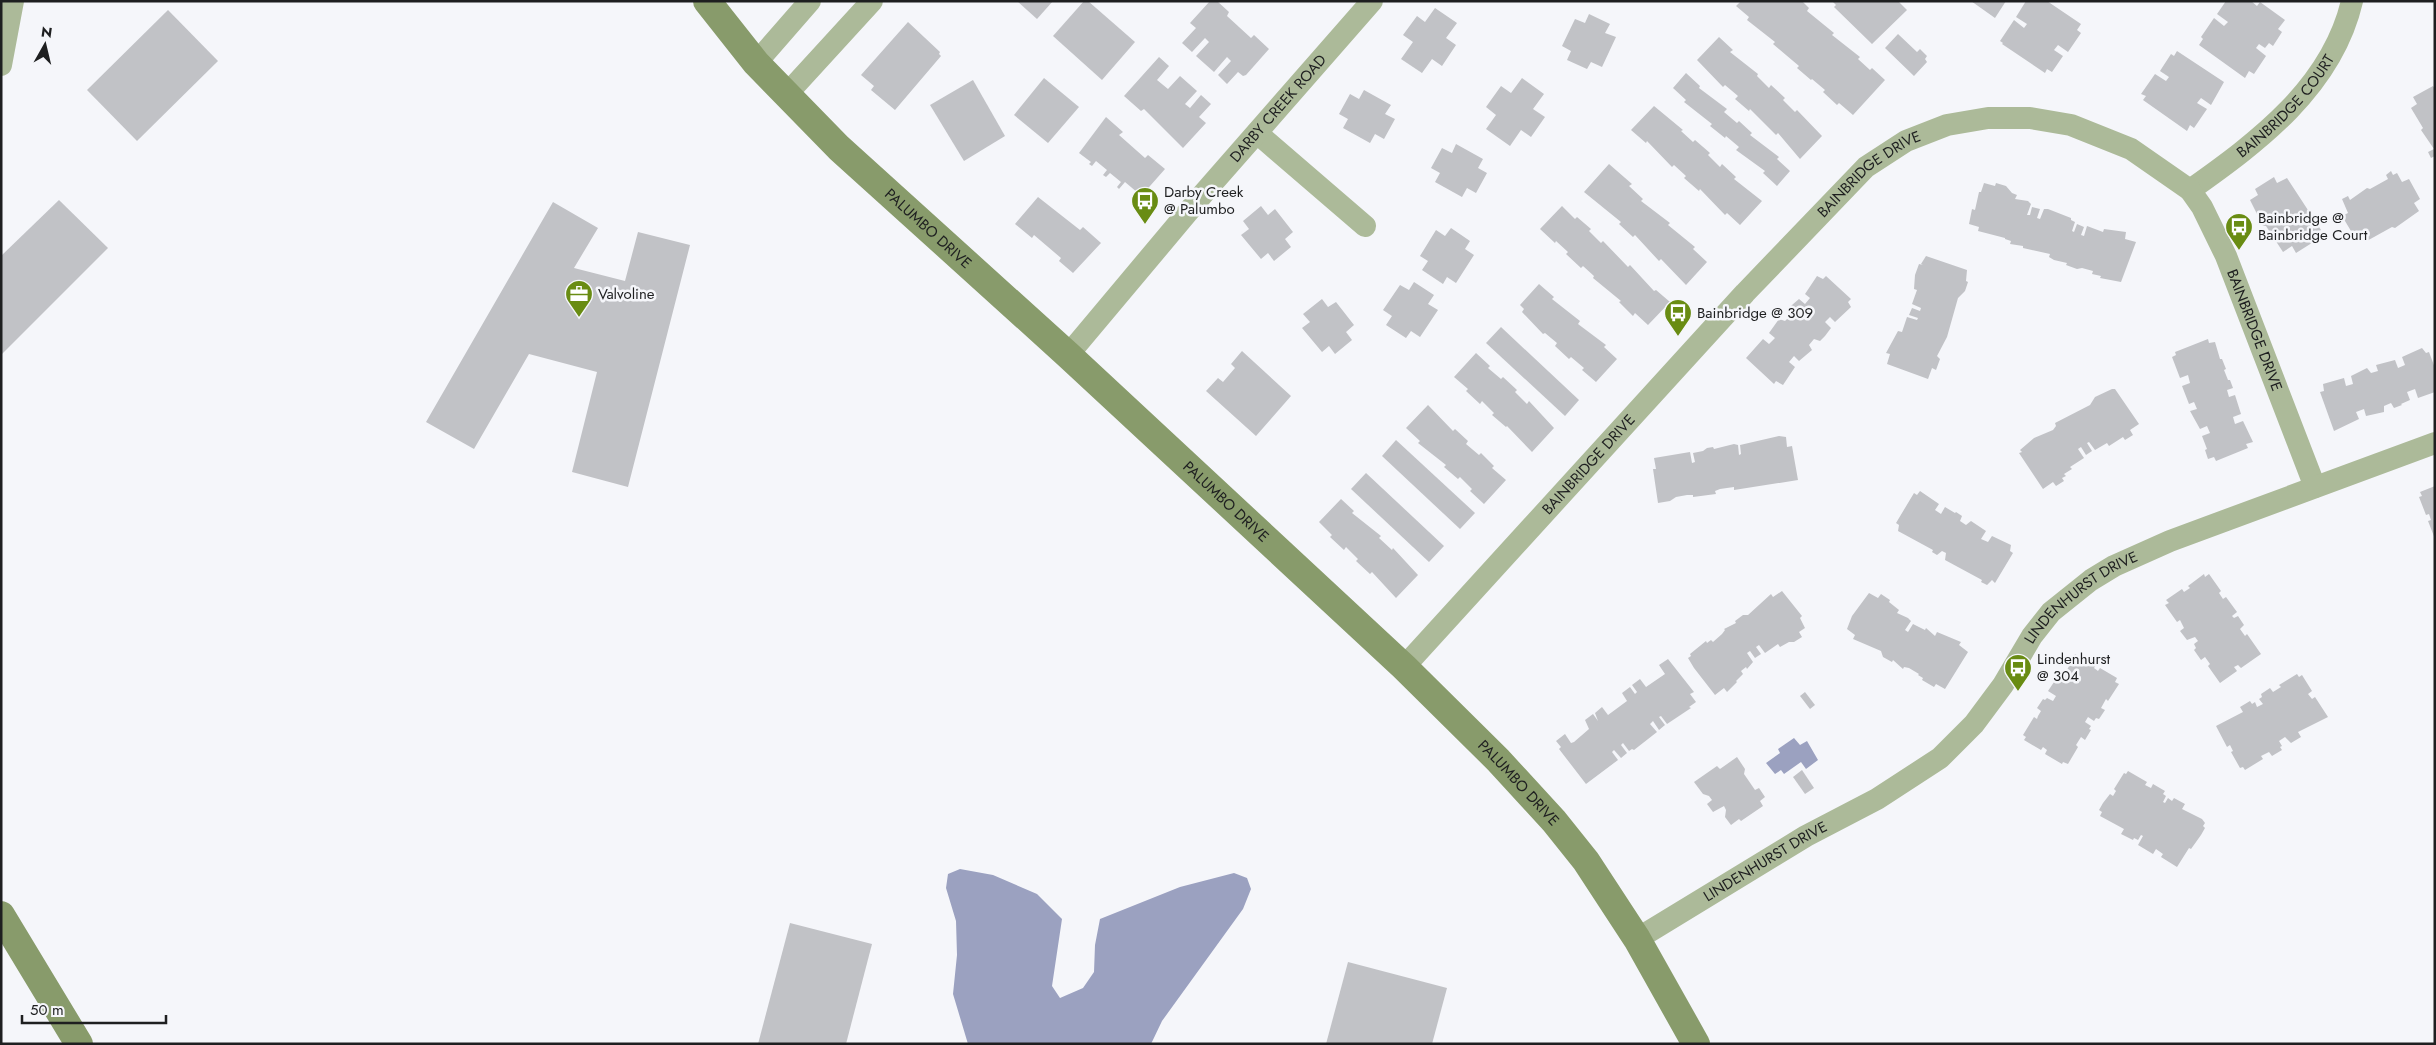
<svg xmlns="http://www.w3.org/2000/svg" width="2436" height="1045" viewBox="0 0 2436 1045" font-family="Jost,sans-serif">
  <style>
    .water { fill: #9ba1c0 }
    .building { fill: #c1c2c6 }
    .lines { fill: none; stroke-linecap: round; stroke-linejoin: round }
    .street { stroke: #acba99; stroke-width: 22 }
    .secondary { stroke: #889b6b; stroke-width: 28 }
    .labels { text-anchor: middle; stroke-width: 5; stroke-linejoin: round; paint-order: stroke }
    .street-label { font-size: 15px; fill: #1e1f20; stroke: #f5f6fa }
    .poi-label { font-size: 15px; fill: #1e1f20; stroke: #f5f6fa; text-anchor: start }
  </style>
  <rect width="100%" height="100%" fill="#f5f6fa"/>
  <g class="water">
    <polygon points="1794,738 1800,745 1807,741 1818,760 1806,769 1801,762 1784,774 1781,770 1775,774 1766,763 1780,753 1778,749"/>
    <polygon points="960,869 993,875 1037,894 1062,919 1052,986 1060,998 1083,988 1094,972 1095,945 1100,919 1180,887 1234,873 1247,878 1251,889 1243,909 1162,1021 1151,1044 968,1044 953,994 957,955 956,921 946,888 948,874"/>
  </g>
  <g class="building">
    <polygon points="1017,1 1053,1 1037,19"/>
    <polygon points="1084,1 1088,1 1135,42 1102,80 1053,36"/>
    <polygon points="1210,1 1217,1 1229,12 1227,16 1251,38 1254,35 1269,49 1246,75 1243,76 1238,72 1227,84 1218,75 1231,61 1227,57 1214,72 1196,56 1209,42 1205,38 1192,52 1182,43 1196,28 1190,23"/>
    <polygon points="1741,1 1802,1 1809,8 1807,11 1834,33 1832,35 1860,57 1858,59 1870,70 1872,68 1885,80 1853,115 1839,103 1837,105 1823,92 1825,90 1812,79 1811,80 1797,68 1799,66 1773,44 1775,42 1747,20 1749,17 1736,6"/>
    <polygon points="1832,1 1898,1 1907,10 1872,44 1834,7 1836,5"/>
    <polygon points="1971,1 2006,1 1995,18"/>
    <polygon points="2026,1 2047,1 2081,24 2077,30 2081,33 2068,52 2058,45 2054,50 2063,56 2052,72 2047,69 2045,73 2002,44 2003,43 2000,41 2014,20 2024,28 2027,24 2016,17"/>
    <polygon points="2226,1 2251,1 2257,6 2260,2 2285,20 2278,29 2282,32 2273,46 2269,43 2265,48 2259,44 2256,48 2266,56 2254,74 2249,71 2245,78 2199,45 2203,39 2201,37 2214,18 2224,26 2228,22 2217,14"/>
    <polygon points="1435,8 1457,23 1446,38 1456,45 1442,66 1432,59 1422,73 1401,59 1413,42 1403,35 1417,16 1425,22"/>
    <polygon points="168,10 218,61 137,141 87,90"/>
    <polygon points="1589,14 1610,24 1605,33 1616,37 1602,67 1591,62 1587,69 1567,60 1571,51 1562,46 1575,19 1585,23"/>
    <polygon points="908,22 940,52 939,54 941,56 895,110 871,90 874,86 861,75"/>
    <polygon points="1898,34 1917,52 1920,49 1927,56 1925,59 1927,62 1914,76 1885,48"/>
    <polygon points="1719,37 1733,50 1730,52 1758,74 1757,76 1769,88 1771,85 1785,98 1783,100 1795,112 1797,110 1822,136 1800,159 1778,133 1776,135 1750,109 1749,111 1735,99 1738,96 1725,85 1723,87 1697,60"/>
    <polygon points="2177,51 2224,82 2211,105 2201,98 2197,103 2207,109 2194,128 2190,125 2187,131 2143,100 2146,96 2141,94 2155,74 2166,81 2169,77 2160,71 2171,54 2174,56"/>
    <polygon points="1159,57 1169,66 1157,80 1168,89 1180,76 1197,91 1185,104 1190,108 1201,95 1211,104 1199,117 1206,123 1183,148 1144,109 1141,111 1124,96"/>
    <polygon points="1686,73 1700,86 1699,88 1727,109 1724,112 1737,123 1739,121 1752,133 1750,135 1779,157 1777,159 1790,171 1777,186 1763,173 1765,171 1736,150 1739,147 1726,136 1725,138 1710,126 1712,124 1684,102 1686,100 1673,88"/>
    <polygon points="1044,78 1079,107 1048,143 1014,115"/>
    <polygon points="1522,78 1544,94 1533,109 1545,117 1531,137 1521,130 1510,146 1486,129 1496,115 1486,107 1501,86 1511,93"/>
    <polygon points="973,80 1005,136 964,161 930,105"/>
    <polygon points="2433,86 2435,89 2435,156 2431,158 2428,152 2434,149 2421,130 2423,128 2411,108 2417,104 2413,97"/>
    <polygon points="1364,90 1391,105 1385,114 1395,119 1384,139 1375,134 1370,143 1343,128 1348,119 1339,114 1350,94 1359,99"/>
    <polygon points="1654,106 1683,130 1681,131 1693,142 1695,140 1710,153 1708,155 1720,167 1722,164 1736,177 1734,179 1762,201 1740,225 1727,213 1725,215 1700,189 1699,191 1684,178 1686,176 1674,165 1672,167 1647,141 1646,143 1631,130"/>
    <polygon points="1106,117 1123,132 1119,135 1145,158 1148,155 1165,169 1135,203 1132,200 1138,193 1125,182 1119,189 1117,187 1121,182 1110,173 1106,177 1103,175 1107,170 1096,161 1092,166 1089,164 1091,162 1079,153"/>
    <polygon points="1456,144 1483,159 1478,168 1487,173 1476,193 1467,188 1462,197 1435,182 1440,173 1431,168 1442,148 1452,153"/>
    <polygon points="1609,164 1632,184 1629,186 1643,199 1641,201 1670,223 1668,225 1695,247 1693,249 1707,262 1686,285 1661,259 1659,261 1635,235 1633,237 1619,224 1621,222 1584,192"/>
    <polygon points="2391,171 2393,175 2397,173 2402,182 2409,179 2420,199 2414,203 2419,211 2395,228 2392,227 2365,242 2360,233 2354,236 2342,216 2348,213 2342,199 2348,196 2350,200 2367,188 2370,189 2388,179 2386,175"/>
    <polygon points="2274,177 2277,183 2287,178 2321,230 2312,235 2315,241 2296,253 2292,246 2283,252 2266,226 2263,226 2250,200 2258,195 2255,189"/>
    <polygon points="1984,183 1995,186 1996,183 2006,186 2012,193 2017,195 2015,199 2028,201 2031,204 2027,215 2030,215 2032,207 2040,209 2037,218 2040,219 2044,209 2048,209 2071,218 2071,220 2075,222 2072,231 2074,232 2077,224 2084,227 2081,235 2084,236 2087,226 2103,232 2104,229 2126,232 2125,239 2136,242 2121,282 2100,278 2101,276 2092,274 2093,271 2082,268 2077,269 2066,265 2067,263 2054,260 2049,257 2050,254 2023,248 2023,246 2010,244 2011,241 2005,239 2005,238 1978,231 1979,227 1969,224 1972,209 1975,210 1979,192 1981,192"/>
    <polygon points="1038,197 1080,230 1083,227 1101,243 1073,273 1059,261 1061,258 1034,235 1032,238 1015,224"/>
    <polygon points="59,200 108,248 1,355 1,256"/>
    <polygon points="553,202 598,228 574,268 625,281 638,232 690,245 628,487 572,472 597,372 529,354 474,449 426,422"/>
    <polygon points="1261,206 1268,215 1275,209 1293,232 1285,239 1291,247 1274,261 1268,253 1261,259 1241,235 1249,229 1243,221"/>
    <polygon points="1562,206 1575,219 1577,217 1591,229 1589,231 1601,243 1603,241 1628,267 1630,265 1654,291 1656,290 1670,302 1648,325 1635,313 1633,316 1619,302 1621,301 1593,278 1594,276 1583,266 1581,268 1566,254 1568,252 1556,241 1555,243 1540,229"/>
    <polygon points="1451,228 1470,241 1465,249 1474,255 1456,283 1447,277 1443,284 1422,270 1428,261 1420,256 1436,230 1445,236"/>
    <polygon points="1926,256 1967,270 1966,281 1968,282 1965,291 1958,298 1947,337 1937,356 1940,359 1936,370 1932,368 1928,379 1887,364 1890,354 1886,353 1898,331 1902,332 1907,317 1917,320 1918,318 1909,315 1912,308 1920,311 1921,308 1912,304 1917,290 1914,289 1915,275 1919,264 1923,265 1921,264"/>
    <polygon points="1817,276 1823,279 1826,276 1851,299 1848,302 1851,307 1835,322 1830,317 1825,322 1831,328 1825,336 1820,341 1814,339 1809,345 1812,350 1799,361 1794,356 1789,362 1795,367 1783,385 1776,381 1774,384 1746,358 1763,339 1769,344 1775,338 1769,333 1779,319 1785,321 1790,316 1787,310 1792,305 1799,299 1805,304 1810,298 1805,294"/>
    <polygon points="1414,282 1434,295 1428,304 1438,310 1420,337 1411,331 1406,338 1386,325 1392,316 1383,310 1400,285 1409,290"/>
    <polygon points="1539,284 1554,297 1552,299 1580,321 1578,324 1606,345 1604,347 1617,359 1596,382 1582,370 1584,368 1571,357 1569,359 1555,346 1557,343 1545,333 1543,334 1522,312 1524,309 1520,305"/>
    <polygon points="1322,299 1328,307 1336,302 1354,325 1346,332 1352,340 1335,354 1329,346 1322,352 1302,328 1310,322 1303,314"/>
    <polygon points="1501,327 1579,400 1565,416 1486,343"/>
    <polygon points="2208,339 2209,343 2215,342 2220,359 2222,359 2226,369 2224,370 2228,380 2230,380 2233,388 2227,390 2229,397 2235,395 2241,414 2233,417 2235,424 2243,421 2253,442 2246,444 2248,448 2216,461 2214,457 2208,459 2205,450 2207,449 2202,436 2210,433 2207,426 2200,429 2190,411 2197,409 2194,402 2189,404 2182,386 2190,383 2188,375 2180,378 2172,357 2176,355 2175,352"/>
    <polygon points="2422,348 2426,353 2429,352 2435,368 2435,392 2418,398 2415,389 2407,392 2410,400 2401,404 2402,405 2394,408 2391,403 2384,406 2384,412 2366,416 2364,409 2356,412 2359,419 2334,431 2320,392 2324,391 2323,384 2344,378 2346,386 2353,384 2351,376 2367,368 2371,373 2378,371 2376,365 2395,360 2398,368 2405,365 2402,357"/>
    <polygon points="1242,351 1291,396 1256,436 1206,391 1218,378 1223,382 1235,368 1231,364"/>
    <polygon points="1476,353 1490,366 1488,368 1501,379 1503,377 1517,390 1515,392 1527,404 1529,401 1554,428 1532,452 1507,426 1506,427 1492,415 1494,413 1482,401 1480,404 1466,391 1468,389 1454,377"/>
    <polygon points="2112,389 2115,389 2139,424 2130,430 2133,435 2125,440 2123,437 2109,446 2107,443 2095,450 2089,442 2087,443 2092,451 2086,455 2081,447 2078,449 2084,458 2070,467 2072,469 2064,474 2066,476 2062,478 2064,481 2056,486 2053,482 2043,489 2019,453 2022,452 2020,450 2034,438 2053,430 2056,426 2055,423 2090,405 2095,397"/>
    <polygon points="1428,405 1453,431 1455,429 1468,441 1466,444 1479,455 1481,453 1494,466 1492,468 1506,480 1484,504 1470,491 1472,489 1460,477 1458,479 1444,467 1446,465 1418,443 1420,441 1406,428"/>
    <polygon points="1779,436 1786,437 1787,447 1792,446 1798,480 1734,490 1734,487 1720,489 1715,491 1716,494 1693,497 1693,495 1687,495 1676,497 1670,501 1658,503 1653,469 1656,469 1654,458 1690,452 1692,463 1695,462 1693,453 1703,451 1707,448 1713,447 1714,449 1734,444 1738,445 1739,455 1741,454 1740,445"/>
    <polygon points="1396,440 1475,513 1460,529 1382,456"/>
    <polygon points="1366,473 1444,546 1429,562 1351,489"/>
    <polygon points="2435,486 2435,539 2428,521 2431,520 2429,514 2426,515 2419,497 2422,496 2420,492"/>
    <polygon points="1920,491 1939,504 1935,510 1941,514 1945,507 1955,513 1956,512 1962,516 1960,521 1966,525 1971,521 1986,531 1981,539 1988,542 1992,536 2011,545 2010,551 2013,553 1995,583 1992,580 1987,585 1981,582 1982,580 1945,560 1946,553 1942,551 1937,555 1932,552 1933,550 1898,531 1899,525 1896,523 1914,493 1917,495"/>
    <polygon points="1341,499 1354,511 1352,513 1381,536 1379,538 1392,550 1393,548 1418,575 1396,598 1372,572 1370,574 1356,561 1358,559 1346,547 1344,550 1330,537 1332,535 1319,522"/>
    <polygon points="2204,574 2205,577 2209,574 2221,591 2219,593 2223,599 2226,597 2237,612 2232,616 2234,618 2238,616 2244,625 2240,629 2245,636 2247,634 2261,654 2241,668 2238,665 2234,667 2237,671 2220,683 2208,666 2210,664 2205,657 2201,660 2194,650 2196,648 2194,644 2198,641 2195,637 2187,640 2180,631 2184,628 2180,620 2177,622 2165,605 2169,603 2166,600 2182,589 2184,592 2190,588 2188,586"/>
    <polygon points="1782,591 1802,616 1800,618 1805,628 1799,632 1802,637 1794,642 1789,642 1780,647 1778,644 1765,653 1759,645 1756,647 1761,654 1755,658 1750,651 1747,653 1753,662 1747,669 1746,667 1741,671 1743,674 1736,681 1737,682 1727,692 1724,688 1715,695 1694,668 1688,658 1691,656 1690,654 1706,641 1707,643 1711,640 1713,642 1722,634 1725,630 1724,629 1736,623 1735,621 1743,615 1748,615 1771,594 1773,597"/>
    <polygon points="1869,593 1878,598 1881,594 1890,600 1889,602 1899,610 1897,613 1908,618 1911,621 1905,630 1908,632 1913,624 1925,630 1926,628 1935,636 1937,632 1961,642 1959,645 1968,652 1945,689 1936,684 1934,687 1922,680 1923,678 1918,675 1919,674 1909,668 1904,667 1903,669 1893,660 1892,662 1883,657 1881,651 1853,639 1855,635 1847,629 1852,616"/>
    <polygon points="2075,654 2078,656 2080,654 2096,665 2094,668 2098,671 2100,668 2117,678 2115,682 2119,684 2108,701 2106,699 2101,708 2105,710 2099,719 2096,718 2094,721 2088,717 2085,722 2091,726 2089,729 2091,730 2085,740 2081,737 2076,745 2078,747 2068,764 2063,762 2062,764 2045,754 2047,750 2043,747 2041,750 2024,740 2026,737 2023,735 2034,717 2037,719 2038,716 2041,711 2037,708 2043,699 2045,700 2047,698 2053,701 2056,696 2048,691 2056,679 2061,682"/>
    <polygon points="1668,659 1694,692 1690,694 1696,702 1689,707 1691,708 1667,724 1661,716 1659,717 1665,725 1659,730 1653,721 1650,724 1657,732 1634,750 1632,749 1629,751 1623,743 1621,745 1627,753 1621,758 1614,750 1612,752 1618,760 1586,784 1559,749 1561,747 1556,741 1565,734 1571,743 1574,742 1589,729 1585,720 1593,714 1598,721 1595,713 1602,707 1608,715 1627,701 1622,693 1630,687 1635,694 1637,692 1632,685 1640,679 1646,687 1665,674 1659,665"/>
    <polygon points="2297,674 2299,677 2302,675 2312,691 2308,694 2312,699 2315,697 2328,717 2298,732 2301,737 2291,743 2285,737 2279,741 2282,746 2280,747 2282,750 2272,756 2269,752 2261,756 2263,759 2245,770 2243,767 2240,768 2231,752 2233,751 2230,745 2227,747 2216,726 2243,712 2240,707 2250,701 2252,704 2255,702 2257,707 2263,704 2259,699 2262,697 2261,694 2270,688 2273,692 2281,687 2279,685"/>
    <polygon points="1805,692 1815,705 1810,709 1800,696"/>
    <polygon points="1737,757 1745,769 1744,774 1755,790 1759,788 1765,797 1760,801 1763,806 1741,821 1739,819 1731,825 1725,817 1726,810 1724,806 1713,812 1707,804 1712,800 1709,796 1703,794 1694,782 1717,766 1720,769"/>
    <polygon points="1802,770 1814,788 1805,794 1793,777"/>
    <polygon points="2128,771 2147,782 2145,785 2151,788 2153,784 2165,791 2163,794 2166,796 2163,802 2165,803 2168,798 2172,801 2174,798 2185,804 2182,809 2202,819 2205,823 2203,826 2205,828 2201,835 2191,849 2189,848 2177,867 2161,857 2163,854 2156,849 2153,854 2138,845 2143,836 2141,835 2138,840 2134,838 2133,840 2121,834 2124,829 2100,816 2102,812 2099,810 2103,803 2110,794 2113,796 2116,791 2114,789 2124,773 2126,774"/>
    <polygon points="790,923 872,944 846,1044 758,1044"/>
    <polygon points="1348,962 1447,988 1432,1044 1326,1044"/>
  </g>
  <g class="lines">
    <g class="street">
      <polyline points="756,63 810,1"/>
      <polyline points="1,65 13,1"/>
      <polyline points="786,95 872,1"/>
      <polyline points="1257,133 1365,226"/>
      <path id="s1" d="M2190,190C2258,142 2332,87 2352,1"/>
      <path id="s2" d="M1068,355L1203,194L1372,1"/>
      <path id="s3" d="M1404,667L1745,293L1866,167L1906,141L1947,125L1988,118H2030L2071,125L2131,149L2190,190L2202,207L2226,256L2315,487"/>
      <path id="s4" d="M1637,939L1806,836L1877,799L1940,758L1974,724L2003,685L2032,636L2051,612L2091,580L2114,566L2170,541L2435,443"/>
    </g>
    <g class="secondary">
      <path id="s5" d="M707,1L756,63L839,148L1068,355L1404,667L1498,760L1554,821L1586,861L1637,939L1696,1044"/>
      <polyline points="1,915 79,1044"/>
    </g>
  </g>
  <defs>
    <symbol id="bus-pin" viewBox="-11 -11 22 30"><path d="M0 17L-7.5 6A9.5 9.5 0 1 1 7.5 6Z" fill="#698c13" stroke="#f5f6fa"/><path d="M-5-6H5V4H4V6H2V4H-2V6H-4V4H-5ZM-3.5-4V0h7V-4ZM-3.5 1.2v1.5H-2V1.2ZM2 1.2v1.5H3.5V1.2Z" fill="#fff"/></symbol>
    <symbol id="office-pin" viewBox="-11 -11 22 30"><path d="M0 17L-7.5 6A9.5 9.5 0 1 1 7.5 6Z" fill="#698c13" stroke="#f5f6fa"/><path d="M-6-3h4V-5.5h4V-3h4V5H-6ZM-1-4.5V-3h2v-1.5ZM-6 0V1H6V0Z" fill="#fff"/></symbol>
  </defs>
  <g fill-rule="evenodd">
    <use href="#bus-pin" x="1129" y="185" width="32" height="43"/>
    <use href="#bus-pin" x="2223" y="211" width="32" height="43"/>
    <use href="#office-pin" x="563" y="278" width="32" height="43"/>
    <use href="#bus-pin" x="1662" y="297" width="32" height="43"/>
    <use href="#bus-pin" x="2002" y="652" width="32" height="43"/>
  </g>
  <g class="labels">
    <g class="street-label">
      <text dy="5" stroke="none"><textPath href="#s1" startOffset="128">BAINBRIDGE COURT</textPath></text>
      <text dy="5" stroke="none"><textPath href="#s2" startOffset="324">DARBY CREEK ROAD</textPath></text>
      <text dy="5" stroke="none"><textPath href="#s3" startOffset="679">BAINBRIDGE DRIVE</textPath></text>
      <text dy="5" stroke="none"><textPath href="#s5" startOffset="318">PALUMBO DRIVE</textPath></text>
      <text dy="5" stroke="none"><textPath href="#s3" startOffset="1189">BAINBRIDGE DRIVE</textPath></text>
      <text dy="5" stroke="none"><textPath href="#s3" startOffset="274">BAINBRIDGE DRIVE</textPath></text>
      <text dy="5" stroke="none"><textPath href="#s5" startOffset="722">PALUMBO DRIVE</textPath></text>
      <text dy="5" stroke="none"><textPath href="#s4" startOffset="570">LINDENHURST DRIVE</textPath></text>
      <text dy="5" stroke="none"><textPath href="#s5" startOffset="1128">PALUMBO DRIVE</textPath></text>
      <text dy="5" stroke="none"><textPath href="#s4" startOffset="150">LINDENHURST DRIVE</textPath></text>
    </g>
    <g class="poi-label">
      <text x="1164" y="197">Darby Creek<tspan x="1164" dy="17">@ Palumbo</tspan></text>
      <text x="2258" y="223">Bainbridge @<tspan x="2258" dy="17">Bainbridge Court</tspan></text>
      <text x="598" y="299">Valvoline</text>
      <text x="1697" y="318">Bainbridge @ 309</text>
      <text x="2037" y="664">Lindenhurst<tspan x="2037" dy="17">@ 304</tspan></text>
    </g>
  </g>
  <rect width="2436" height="1045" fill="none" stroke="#1e1f20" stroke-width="5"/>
  <g transform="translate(45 45) rotate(8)" stroke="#f5f6fa" stroke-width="4" paint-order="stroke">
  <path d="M0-4L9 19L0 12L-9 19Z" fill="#1e1f20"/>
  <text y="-8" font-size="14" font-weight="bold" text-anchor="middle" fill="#1e1f20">N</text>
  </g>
  <path d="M22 1015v8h144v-8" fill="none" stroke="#1e1f20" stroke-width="2.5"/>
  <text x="30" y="1015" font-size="15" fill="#1e1f20" stroke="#f5f6fa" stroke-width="4" paint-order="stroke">50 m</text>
</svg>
